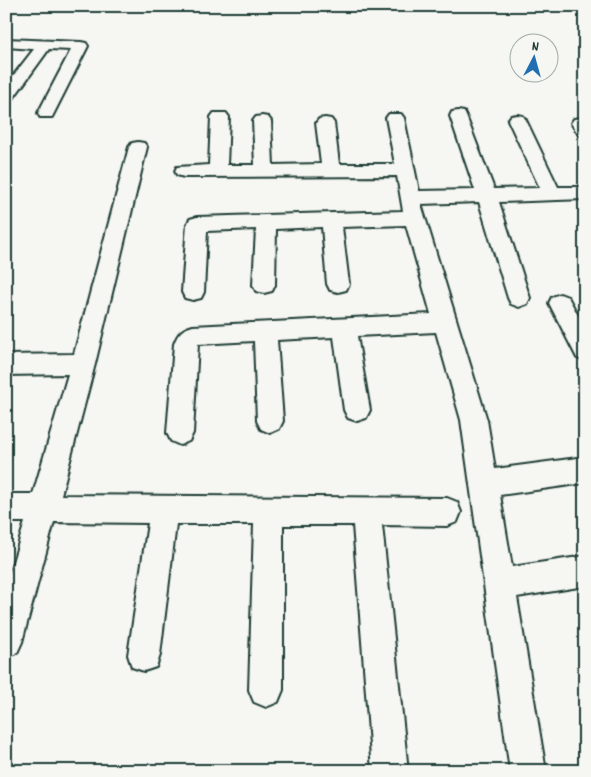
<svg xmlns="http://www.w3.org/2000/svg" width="591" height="777" viewBox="0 0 591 777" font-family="Dekko,sans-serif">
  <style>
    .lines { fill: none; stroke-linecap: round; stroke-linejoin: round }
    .street-casing { stroke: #1f3d34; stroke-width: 4 }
    .street { fill: #f6f6f2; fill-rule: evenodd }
  </style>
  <rect width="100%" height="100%" fill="#f6f6f2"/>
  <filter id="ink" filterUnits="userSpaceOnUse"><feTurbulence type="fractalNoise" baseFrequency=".02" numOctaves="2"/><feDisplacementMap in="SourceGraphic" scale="10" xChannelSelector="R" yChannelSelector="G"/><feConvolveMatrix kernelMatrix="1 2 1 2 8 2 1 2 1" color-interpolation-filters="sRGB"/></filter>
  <g filter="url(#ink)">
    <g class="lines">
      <defs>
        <g id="street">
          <polygon points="6,39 81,42 86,43 88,46 52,117 40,117 38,113 71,50 49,49 12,100 6,102 6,85 34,49 6,47"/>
          <path d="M458,111L464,112L466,116L494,189L540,188L508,120L511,116L517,115L523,116L526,120L558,187H585V199L499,202L530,298L527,304L519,307L511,304L508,298L479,202L421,204L487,420L495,469L585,457V483L500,495L512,567L585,556V586L517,597L546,771H510L461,420L436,332L357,336L370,410L366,418L357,421L348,418L344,410L334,337L277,340L283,421L279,429L270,433L261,429L257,421L254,341L198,344L193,433L189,441L180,445L171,441L167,433L174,344C178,333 182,329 193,326L431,314L406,225L342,227L349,284L346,290L338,292L330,290L327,284L322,227L276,229L275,285L272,291L264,293L256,291L253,285L256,229L207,231L204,292L201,298L193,300L185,298L182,292L187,224L190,219L197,217L403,211L397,176L184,177L177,175L175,171L177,167L209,165L211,117L214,113H226L229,117L227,165H255L253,121L256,117L262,116L268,117L271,121L273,165L321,164L316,123L319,119L325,118L331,119L334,123L339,164H395L386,118L389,114H401L404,118L419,191L475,190L450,116L452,112Z"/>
          <polygon points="580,118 585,119 585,136 579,135 571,123 574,119"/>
          <polygon points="138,142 144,143 147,147 95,364 61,495 447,498 457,502 461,512 457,522 447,526 382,525 408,771 372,771 353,525 283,525 283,690 278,702 266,707 254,702 249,690 254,524 176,524 160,655 156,667 144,671 132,667 128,655 148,523 54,522 22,642 17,653 6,658 6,585 25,522 6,522 6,494 33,494 68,374 6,375 6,355 74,354 129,147 132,143"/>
          <polygon points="560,294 568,297 585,328 585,361 577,358 549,303 552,297"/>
        </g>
      </defs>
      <use href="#street" class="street-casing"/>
      <use href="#street" class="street"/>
    </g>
  </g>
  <rect width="591" height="777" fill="none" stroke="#f6f6f2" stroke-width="25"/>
  <rect x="12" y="12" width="566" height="752" fill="none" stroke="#1f3d34" stroke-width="2" filter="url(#ink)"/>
  <g transform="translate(534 58) rotate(6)"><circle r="24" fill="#f6f6f2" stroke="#a0aca6"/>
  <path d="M0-4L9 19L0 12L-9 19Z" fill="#1f6fb2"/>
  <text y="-8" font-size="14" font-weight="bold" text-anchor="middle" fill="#1f3d34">N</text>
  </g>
</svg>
